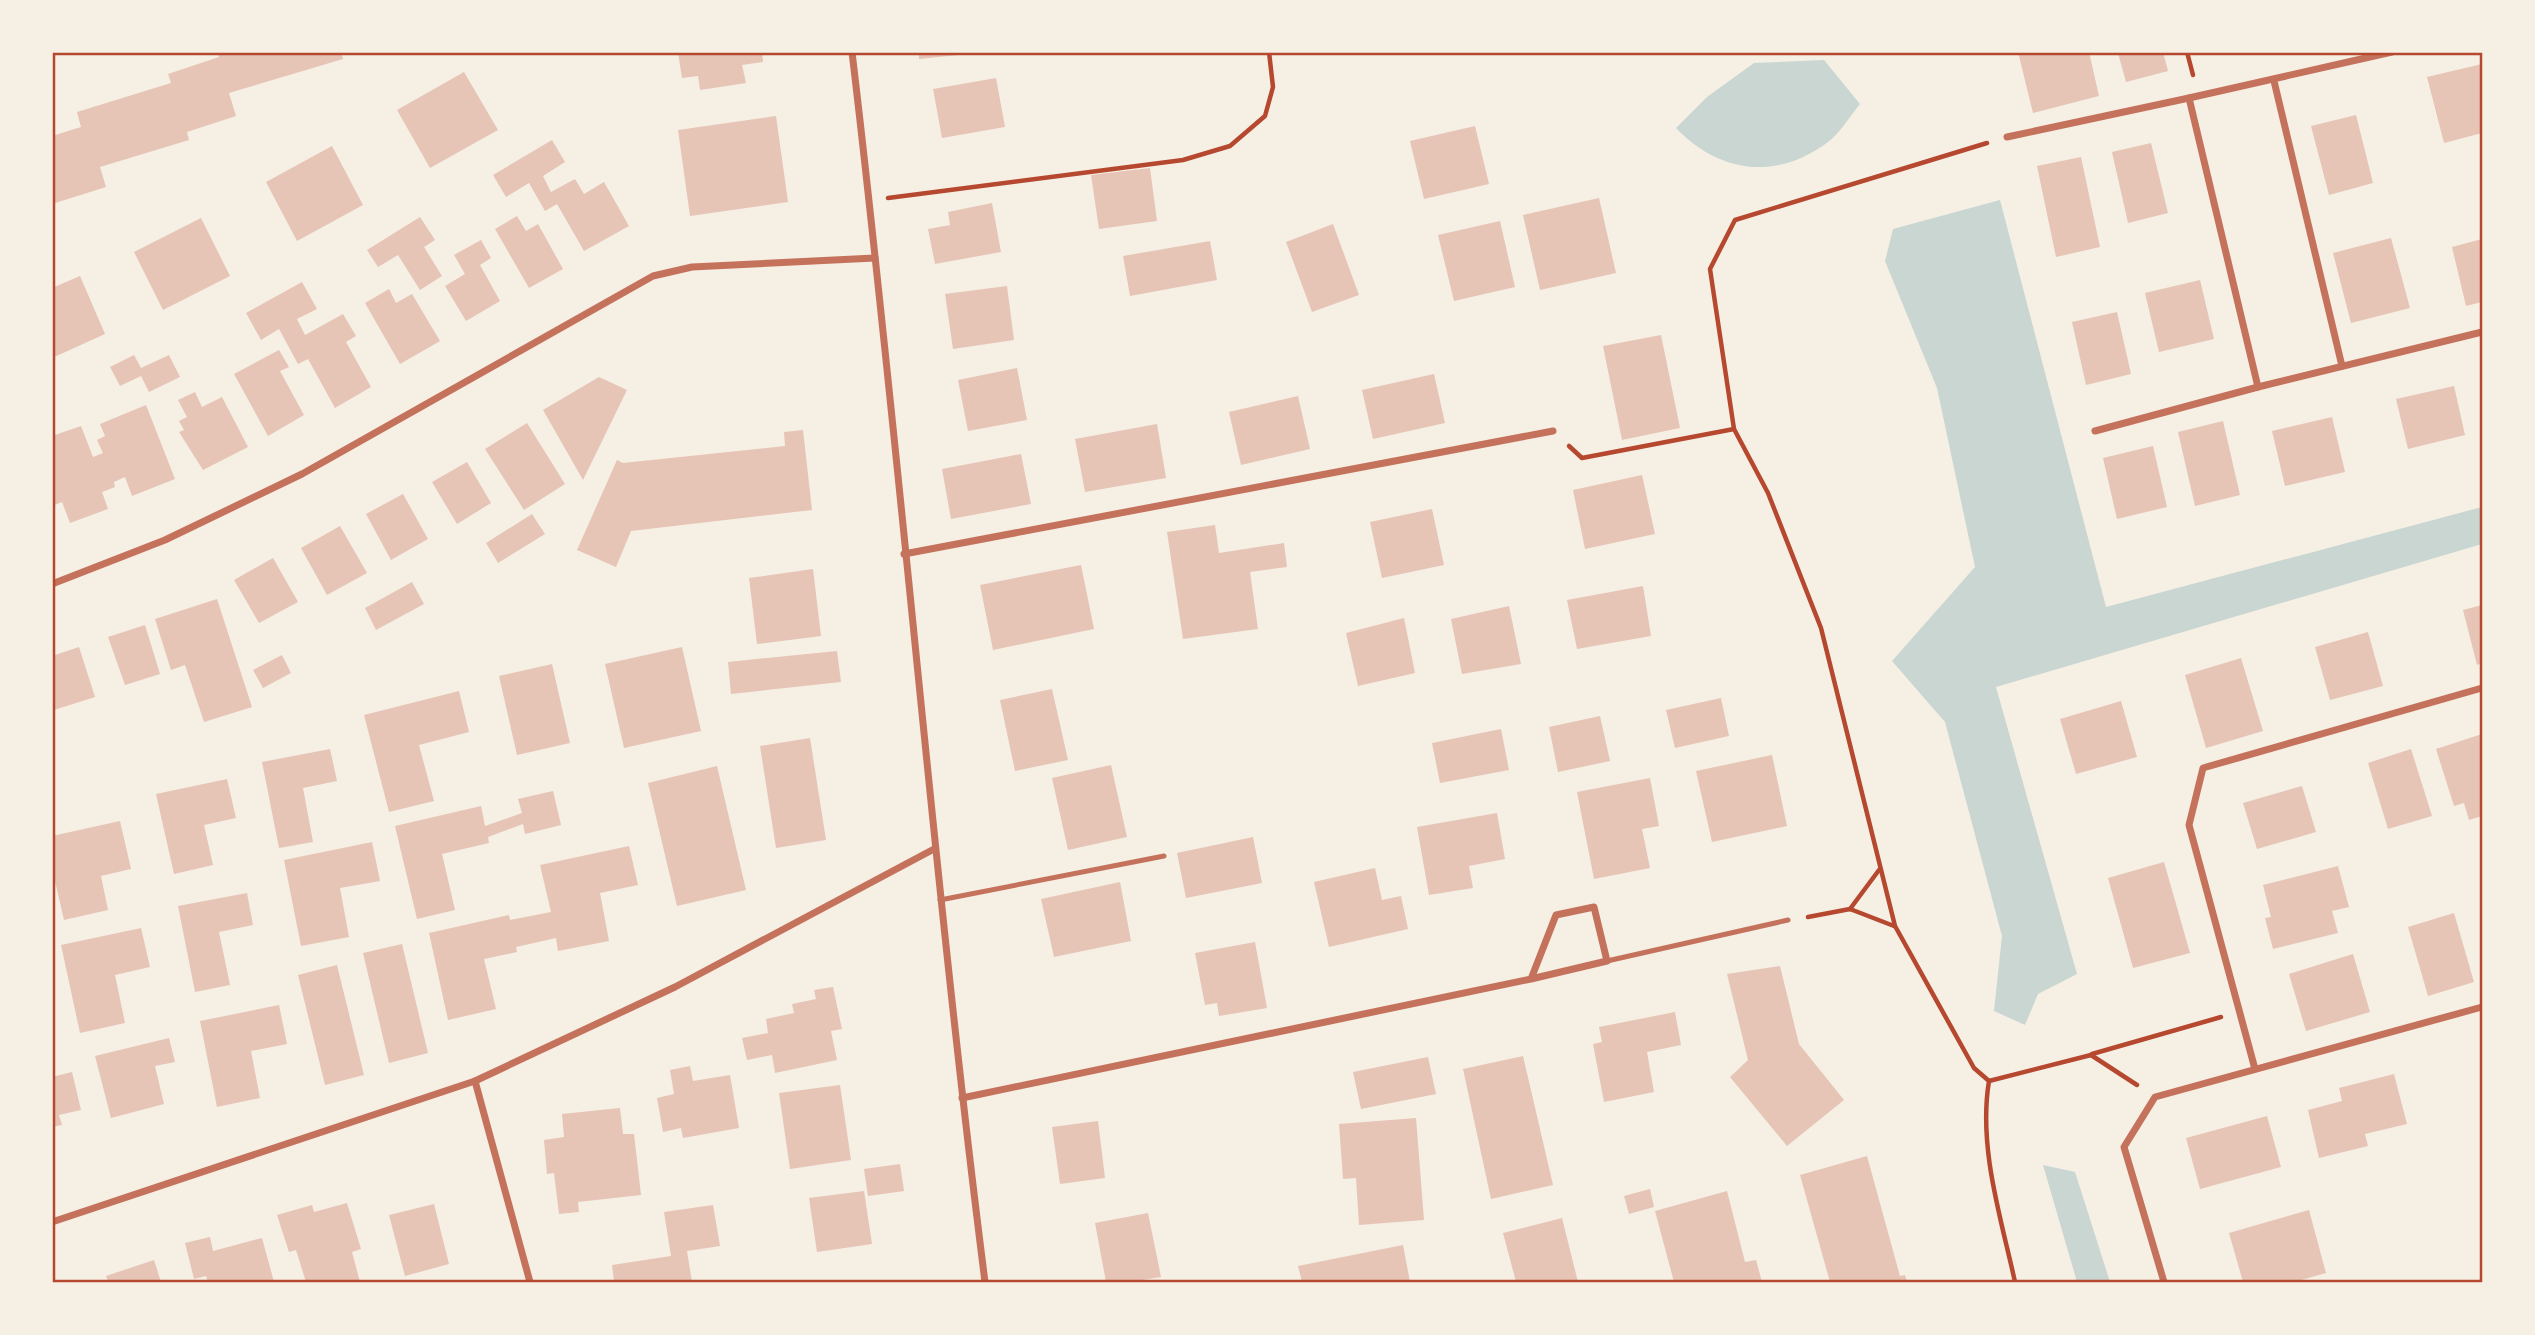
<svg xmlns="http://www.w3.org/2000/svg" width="2535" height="1335" viewBox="0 0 2535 1335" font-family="Manrope,sans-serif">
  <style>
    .water { fill: #c9d6d2 }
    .building { fill: #e6c5b7 }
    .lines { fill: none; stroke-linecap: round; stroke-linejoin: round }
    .path { stroke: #b5482f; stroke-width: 4.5 }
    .service { stroke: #c5725c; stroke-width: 5 }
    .minor { stroke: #c5725c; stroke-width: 7 }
    .neatline { fill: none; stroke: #b5482f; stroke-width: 2.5 }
  </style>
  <rect width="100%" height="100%" fill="#f6efe4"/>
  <g class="water">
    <path d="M1824,60L1860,104C1850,116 1840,133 1828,142C1776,181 1719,173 1676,128L1707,97L1754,63Z"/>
    <polygon points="2000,200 2106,607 2482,507 2482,544 1996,687 2077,974 2038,994 2025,1025 1994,1011 2002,936 1945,722 1892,661 1975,567 1937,388 1885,261 1893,229"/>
    <polygon points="2043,1165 2075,1172 2110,1282 2077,1282"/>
  </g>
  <g class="building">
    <polygon points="217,52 341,52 343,59 229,93 236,116 187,132 189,140 100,167 106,187 52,204 52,136 81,127 77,112 171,83 168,74 219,57"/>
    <polygon points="678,52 762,52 763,62 742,65 746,83 700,90 698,76 682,78"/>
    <polygon points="919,52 968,52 968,54 919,59"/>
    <polygon points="2018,52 2089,52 2099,96 2033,113"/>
    <polygon points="2163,52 2168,71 2126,82 2118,53"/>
    <polygon points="2482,64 2482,133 2444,143 2427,77"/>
    <polygon points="464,72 498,130 430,168 397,110"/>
    <polygon points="996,78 1005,127 942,138 933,89"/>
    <polygon points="2356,115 2373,183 2329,195 2311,126"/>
    <polygon points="776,116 788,202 690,216 678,130"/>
    <polygon points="1475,126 1489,184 1424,199 1410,141"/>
    <polygon points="552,140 565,162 543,176 551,192 575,179 584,194 604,182 629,226 584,251 557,204 545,211 529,183 506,197 493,175"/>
    <polygon points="2151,143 2168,213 2128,223 2112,152"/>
    <polygon points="332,146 363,205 297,241 266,182"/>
    <polygon points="2081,157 2100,247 2056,257 2037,166"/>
    <polygon points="1150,168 1157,221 1099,229 1091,175"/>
    <polygon points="1599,198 1616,273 1540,290 1523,215"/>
    <polygon points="992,203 1001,252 935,264 928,229 950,225 948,212"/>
    <polygon points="517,216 526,231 538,224 563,269 529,288 495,229"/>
    <polygon points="420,217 435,240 424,247 442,276 420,290 398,255 378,267 367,250"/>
    <polygon points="201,218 230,276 163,310 134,252"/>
    <polygon points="1500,221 1515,287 1454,301 1438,235"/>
    <polygon points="1333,224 1359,295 1312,312 1286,242"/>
    <polygon points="2391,238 2410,308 2351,323 2333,253"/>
    <polygon points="2482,239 2482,302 2466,306 2452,247"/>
    <polygon points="481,240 491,258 480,265 500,301 466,321 445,286 465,274 454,255"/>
    <polygon points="1210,241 1217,280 1130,296 1123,256"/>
    <polygon points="80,276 105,334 52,358 52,288"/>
    <polygon points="2200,280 2214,339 2159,352 2145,293"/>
    <polygon points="302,282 317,309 297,319 305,335 343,314 356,336 346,342 371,387 335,408 308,359 298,364 279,329 261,340 246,313"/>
    <polygon points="1007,286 1014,340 953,349 945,294"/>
    <polygon points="389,289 396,303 412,294 440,341 400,364 365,303"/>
    <polygon points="2117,312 2131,374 2086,385 2072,322"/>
    <polygon points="1661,335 1680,428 1622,440 1603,346"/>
    <polygon points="279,350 289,367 280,371 304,415 268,436 234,374"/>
    <polygon points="134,355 141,368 169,355 180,377 149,392 141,376 120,386 110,367"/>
    <polygon points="1017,368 1027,420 968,431 958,380"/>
    <polygon points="1434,374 1445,423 1373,439 1362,390"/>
    <polygon points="599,377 627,390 583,480 543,410"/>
    <polygon points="2454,386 2465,435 2408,449 2396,399"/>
    <polygon points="195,392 202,407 222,397 248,447 203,470 179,432 184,430 179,421 187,417 178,400"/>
    <polygon points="1298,396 1310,449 1241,465 1229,412"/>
    <polygon points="146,405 175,479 132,496 125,477 114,482 115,487 102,492 108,509 70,523 62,502 52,506 52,436 81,426 93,457 103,453 97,440 105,436 100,424"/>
    <polygon points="2332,417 2345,472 2285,486 2272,431"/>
    <polygon points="2223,421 2240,495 2195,506 2178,432"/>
    <polygon points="527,423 565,484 524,510 485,449"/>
    <polygon points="1157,424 1166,478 1085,492 1075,439"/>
    <polygon points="803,430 812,510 631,531 616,567 577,550 617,460 623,463 785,446 784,432"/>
    <polygon points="2153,446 2167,507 2117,519 2103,458"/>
    <polygon points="1021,454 1031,504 951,519 942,469"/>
    <polygon points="467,462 491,503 457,524 432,482"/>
    <polygon points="1642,475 1655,534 1585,549 1573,490"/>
    <polygon points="403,494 428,539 391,560 366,514"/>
    <polygon points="1432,509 1444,565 1382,578 1370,522"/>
    <polygon points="532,514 545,534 498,563 486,543"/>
    <polygon points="1215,525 1219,553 1284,543 1287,567 1250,572 1258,629 1183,639 1167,532"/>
    <polygon points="340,526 367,573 327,595 301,548"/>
    <polygon points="273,558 298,602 259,623 234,580"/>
    <polygon points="1081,565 1094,629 993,650 980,585"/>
    <polygon points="813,569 821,636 757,644 749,578"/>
    <polygon points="412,582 424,604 376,630 365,608"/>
    <polygon points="1643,586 1651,636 1577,649 1567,600"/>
    <polygon points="217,599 252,707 204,722 185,665 171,670 155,619"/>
    <polygon points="2482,605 2482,663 2477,665 2463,610"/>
    <polygon points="1509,606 1521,664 1462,674 1451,619"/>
    <polygon points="1404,618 1415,673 1358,686 1346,633"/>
    <polygon points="145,625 160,674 125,685 108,637"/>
    <polygon points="2368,632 2383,686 2330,700 2315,647"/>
    <polygon points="79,647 95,697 54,710 52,656"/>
    <polygon points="682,647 701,731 624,748 605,664"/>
    <polygon points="837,651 841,682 731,694 728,662"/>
    <polygon points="282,655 291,673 263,688 253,670"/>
    <polygon points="2241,658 2263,731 2206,748 2185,675"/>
    <polygon points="552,664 570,743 517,755 499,676"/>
    <polygon points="1052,689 1068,760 1015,771 1000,700"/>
    <polygon points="459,691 469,732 419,745 434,801 389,812 364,715"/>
    <polygon points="1721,698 1729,736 1675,748 1666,710"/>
    <polygon points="2121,701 2137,757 2076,774 2060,719"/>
    <polygon points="1600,716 1610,761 1558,772 1549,727"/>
    <polygon points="1501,729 1509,770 1440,783 1432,743"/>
    <polygon points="2482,734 2482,816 2469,820 2464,803 2454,806 2436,749"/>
    <polygon points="810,738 826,840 776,848 760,746"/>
    <polygon points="330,749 337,781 303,788 313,842 279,848 262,762"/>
    <polygon points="2411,749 2432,816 2388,829 2368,763"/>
    <polygon points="1772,755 1787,826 1712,842 1696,771"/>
    <polygon points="1111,765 1127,837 1068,850 1052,778"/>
    <polygon points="717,766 746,890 677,906 648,783"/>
    <polygon points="1650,778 1659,826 1642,829 1650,868 1594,879 1577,792"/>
    <polygon points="227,779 236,818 204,825 213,865 174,874 156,794"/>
    <polygon points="2302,786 2316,832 2257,849 2243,803"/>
    <polygon points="553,791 561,825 525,834 523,824 488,837 489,843 442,854 455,910 417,919 395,826 481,806 485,826 522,813 518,799"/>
    <polygon points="1497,813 1505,859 1469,866 1473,888 1429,895 1417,827"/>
    <polygon points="120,821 131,869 101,876 108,910 64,920 52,868 52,836"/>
    <polygon points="1253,837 1262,883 1186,898 1177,853"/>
    <polygon points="372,842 380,881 340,888 349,937 301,946 284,860"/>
    <polygon points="629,846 638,885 600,893 609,941 558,951 556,938 516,947 517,952 484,959 496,1009 448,1020 429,933 509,915 510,920 551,912 540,865"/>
    <polygon points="2164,862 2190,953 2133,968 2108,878"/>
    <polygon points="2338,866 2349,907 2332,911 2338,933 2273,949 2265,918 2271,917 2263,885"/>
    <polygon points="1375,868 1382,900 1401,896 1408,929 1329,947 1314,882"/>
    <polygon points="1120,882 1131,941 1054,957 1041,899"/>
    <polygon points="247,893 253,925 219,932 230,985 195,992 178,906"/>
    <polygon points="2454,913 2474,982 2428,996 2408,927"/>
    <polygon points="141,928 150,967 115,975 125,1023 80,1033 61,945"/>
    <polygon points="1255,942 1267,1008 1219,1016 1217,1003 1205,1005 1195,953"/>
    <polygon points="402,944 428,1053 389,1063 363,953"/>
    <polygon points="2353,954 2370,1012 2306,1031 2289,974"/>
    <polygon points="337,965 364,1075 325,1085 298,975"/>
    <polygon points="1780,966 1799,1044 1844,1100 1787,1146 1730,1077 1748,1060 1727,974"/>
    <polygon points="833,987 842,1029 831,1031 837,1060 775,1073 772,1055 747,1060 742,1038 768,1033 766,1019 794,1013 792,1004 816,999 814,990"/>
    <polygon points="279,1005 287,1044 251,1051 260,1098 217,1107 200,1021"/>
    <polygon points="1675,1012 1681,1045 1647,1052 1654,1092 1604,1102 1593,1044 1602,1042 1599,1027"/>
    <polygon points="169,1038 175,1062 155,1066 164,1104 111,1118 95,1056"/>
    <polygon points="1523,1056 1553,1185 1491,1199 1463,1069"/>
    <polygon points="1428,1057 1436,1094 1361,1109 1353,1072"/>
    <polygon points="690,1066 693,1081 730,1075 739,1128 683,1138 681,1128 663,1132 657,1098 674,1094 670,1070"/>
    <polygon points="72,1072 81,1110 59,1115 62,1125 52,1127 52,1077"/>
    <polygon points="2394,1074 2407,1124 2365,1134 2368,1146 2319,1158 2308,1110 2342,1101 2339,1088"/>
    <polygon points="840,1085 851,1160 790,1169 779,1093"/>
    <polygon points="620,1108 623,1134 634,1134 641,1195 578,1202 579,1212 559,1214 554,1173 547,1174 544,1140 564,1137 562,1114"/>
    <polygon points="2267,1116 2281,1167 2200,1189 2186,1138"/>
    <polygon points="1416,1118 1424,1220 1359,1225 1356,1178 1343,1179 1339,1124"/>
    <polygon points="1098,1121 1105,1178 1060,1184 1052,1127"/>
    <polygon points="1867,1156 1900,1276 1905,1275 1907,1282 1830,1282 1800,1175"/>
    <polygon points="900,1164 904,1191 868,1196 864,1169"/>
    <polygon points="1650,1189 1654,1207 1629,1214 1624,1196"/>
    <polygon points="864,1191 872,1244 817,1252 809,1198"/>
    <polygon points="1727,1191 1745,1262 1756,1260 1762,1282 1674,1282 1655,1211"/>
    <polygon points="347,1203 361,1249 352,1252 360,1282 306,1282 296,1250 289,1252 277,1215 312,1205 314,1212"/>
    <polygon points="434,1204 449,1264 405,1276 389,1215"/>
    <polygon points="713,1205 720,1246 687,1251 692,1282 614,1282 612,1265 671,1256 664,1212"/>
    <polygon points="2309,1210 2326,1273 2294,1282 2243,1282 2229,1233"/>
    <polygon points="1148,1213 1161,1277 1129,1282 1106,1282 1095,1223"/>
    <polygon points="1562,1218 1578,1282 1516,1282 1503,1233"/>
    <polygon points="210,1237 213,1251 262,1238 274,1282 208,1282 206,1276 194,1279 185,1243"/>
    <polygon points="1403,1245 1410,1282 1302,1282 1298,1266"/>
    <polygon points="154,1260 161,1282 108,1282 106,1276"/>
  </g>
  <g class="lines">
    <g class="path">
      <polyline points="2187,52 2193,75"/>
      <path d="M1987,143L1735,220L1710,269L1734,429L1768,493L1821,628L1895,926L1974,1068L1989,1081C1978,1147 2001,1218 2015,1282"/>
      <polyline points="888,198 1183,160 1230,146 1265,116 1273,87 1269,52"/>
      <polyline points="1569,446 1582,458 1734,429"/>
      <polyline points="1850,909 1879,870"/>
      <polyline points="1808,917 1850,909 1894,926"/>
      <polyline points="2092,1054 2221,1017"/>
      <polyline points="1989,1081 2091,1055 2137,1085"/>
    </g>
    <g class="service">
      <polyline points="940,900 1164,856"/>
      <polyline points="1607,961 1788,920"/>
    </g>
    <g class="minor">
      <path d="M852,52C901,462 933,873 985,1282"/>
      <polyline points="2392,52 2189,98 2258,387 2482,332"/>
      <polyline points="2274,81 2342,366"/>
      <polyline points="2007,137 2189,98"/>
      <polyline points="2095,431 2258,387"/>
      <polyline points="904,554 1553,431"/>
      <polyline points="52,584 165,540 302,474 653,276 692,267 875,258"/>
      <polyline points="2255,1069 2189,825 2203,768 2482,688"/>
      <polyline points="475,1081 530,1282"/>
      <polyline points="962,1098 1531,979 1607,961 1594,907 1556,915 1531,979"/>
      <polyline points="52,1222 475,1081 675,987 934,849"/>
      <polyline points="2164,1282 2124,1147 2155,1097 2482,1007"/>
    </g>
  </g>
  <rect width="2535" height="1335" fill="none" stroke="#f6efe4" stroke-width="108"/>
  <rect x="54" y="54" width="2427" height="1227" class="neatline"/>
</svg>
